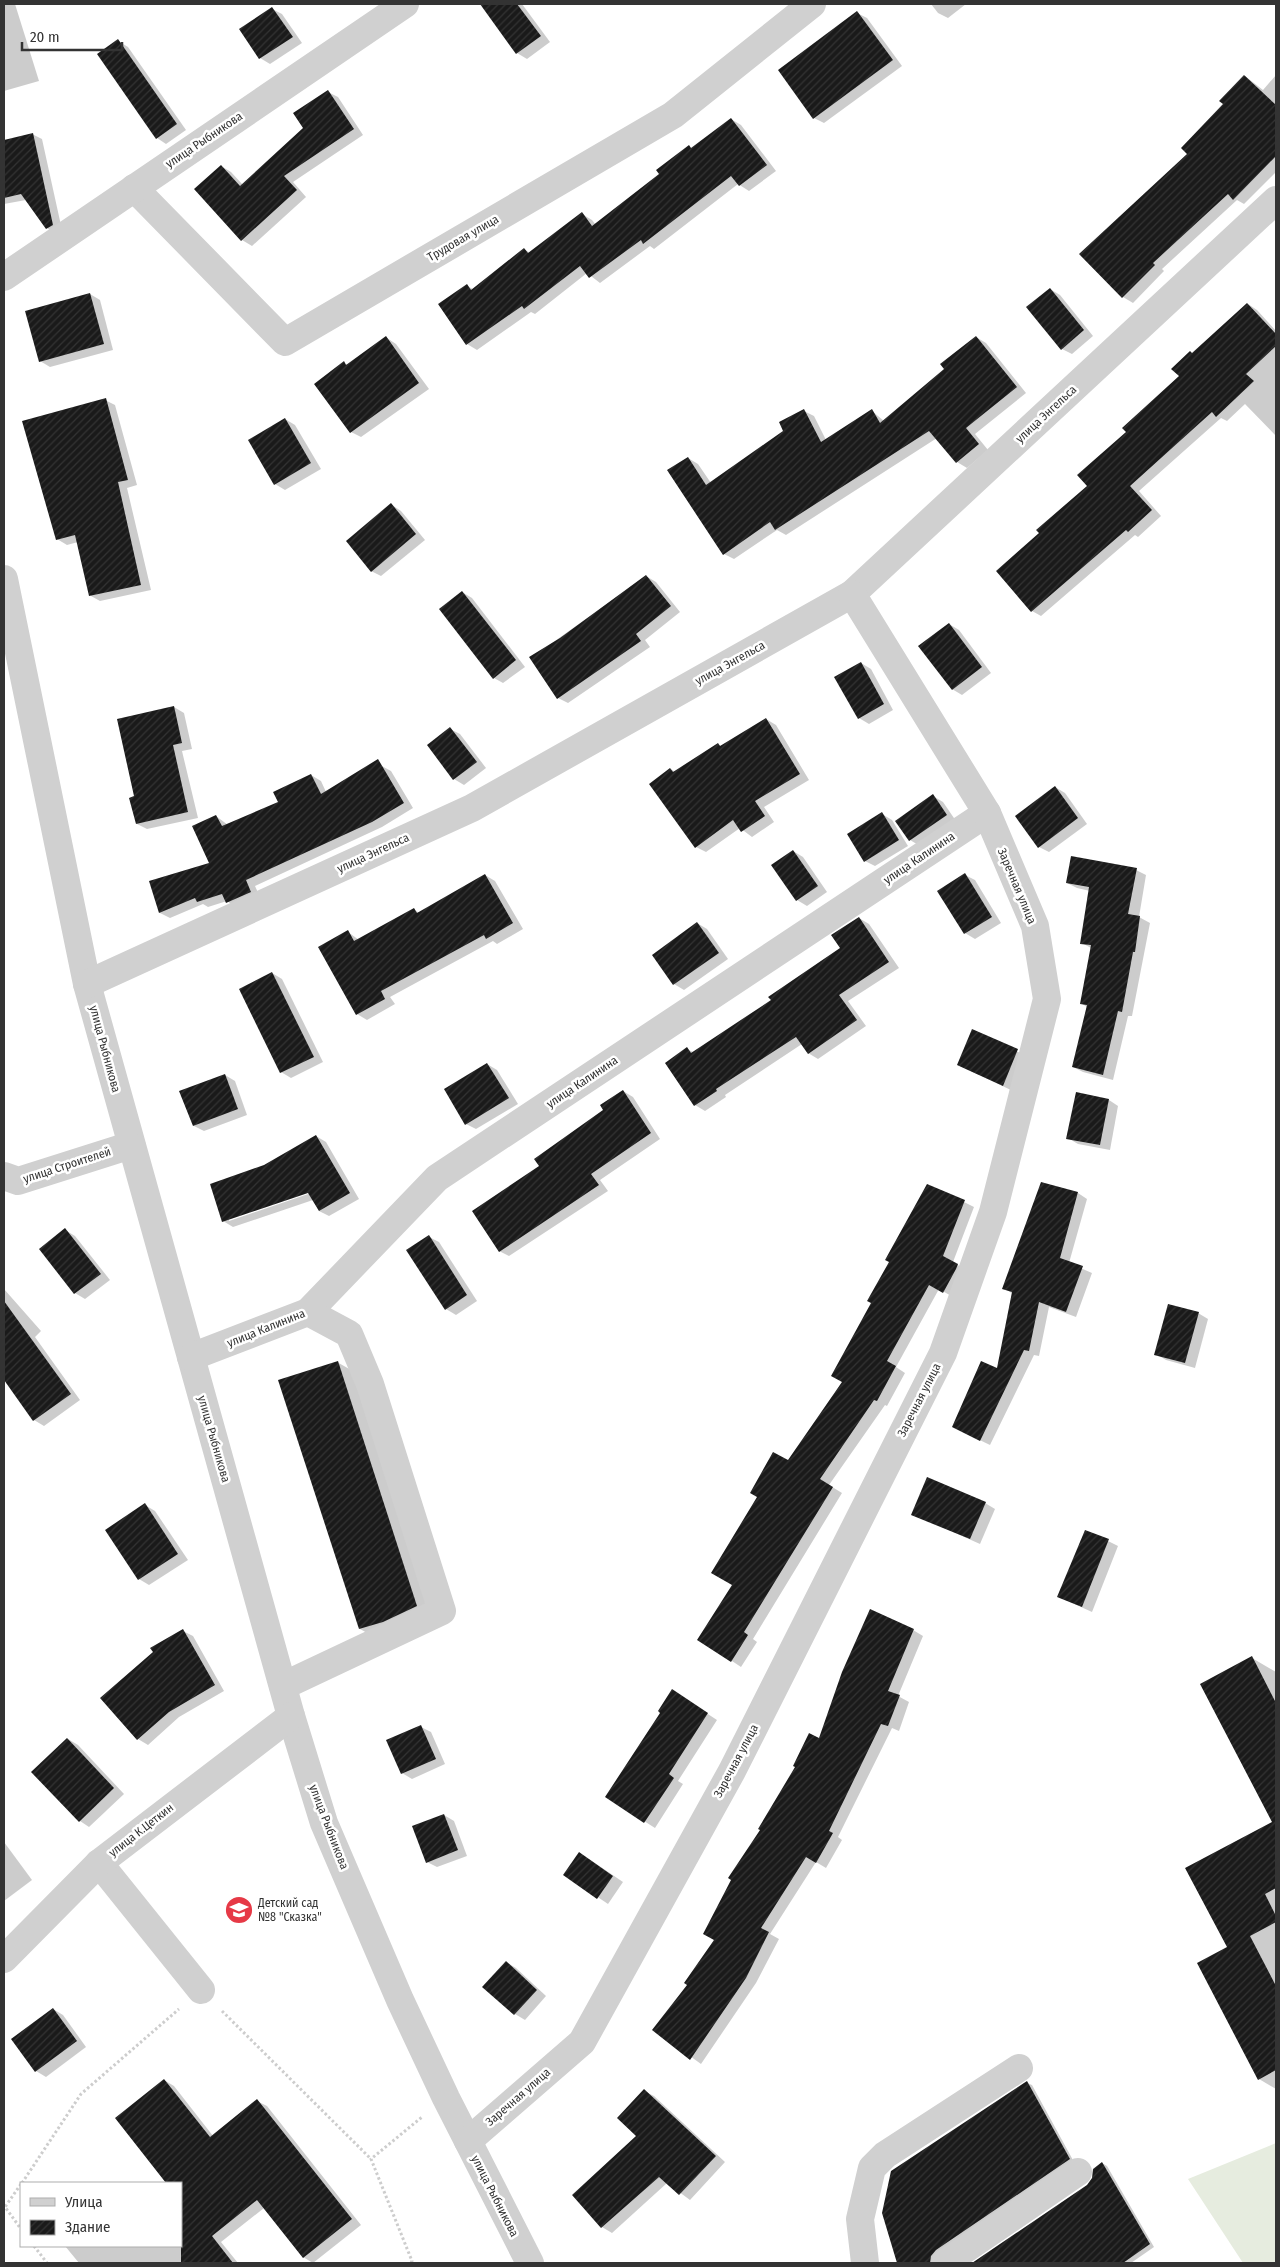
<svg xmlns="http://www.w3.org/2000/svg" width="1280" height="2267" viewBox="0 0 1280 2267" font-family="'Fira Sans Condensed',sans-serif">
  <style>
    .grass { fill: #e6ecdf }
    .shadow { fill: #0003; fill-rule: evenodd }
    .building { fill: url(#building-hatch) }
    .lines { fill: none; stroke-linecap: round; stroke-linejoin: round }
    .path { stroke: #cdcdcd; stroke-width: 3; stroke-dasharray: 2.5 2.5; stroke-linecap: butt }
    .minor { stroke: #d0d0d0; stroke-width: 28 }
    .labels { text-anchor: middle; stroke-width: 5; stroke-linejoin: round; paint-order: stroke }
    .street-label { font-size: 12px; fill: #333; stroke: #fff }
    .poi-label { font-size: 12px; fill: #333; stroke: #fff; text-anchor: start }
  </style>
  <defs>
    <pattern id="building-hatch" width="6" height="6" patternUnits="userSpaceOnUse" patternTransform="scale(1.25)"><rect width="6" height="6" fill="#1a1a1a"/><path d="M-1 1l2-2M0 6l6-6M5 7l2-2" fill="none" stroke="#333"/></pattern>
  </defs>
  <rect width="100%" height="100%" fill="#fff"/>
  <polygon class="grass" points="1276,2143 1276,2263 1243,2263 1188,2179"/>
  <g class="shadow">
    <polygon points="4,4 15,4 39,81 4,91"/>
    <polygon points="482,4 522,4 550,42 527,59 517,53"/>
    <polygon points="931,4 966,4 948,18 938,13"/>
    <polygon points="272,9 282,14 302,43 270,64 260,58 240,30"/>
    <polygon points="857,13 867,18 902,66 824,123 814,118"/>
    <polygon points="118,41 128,47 186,130 166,144 157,138"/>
    <polygon points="1276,75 1276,172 1244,204 1237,200 1162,269 1164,271 1133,303 1123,297 1188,154 1245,76 1263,90"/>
    <polygon points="328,92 338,97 363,135 293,182 306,197 252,246 242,240 196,189 221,166 231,172 243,185 305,128"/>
    <polygon points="731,119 741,125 776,171 749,191 738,184 654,249 650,246 600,283 587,273 535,314 531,312 477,350 467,344 467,286 473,289 524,249 530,253 582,214 592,220 596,225 661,175 689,147 692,149"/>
    <polygon points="32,134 42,139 62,230 56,234 47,228 26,200 4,204 4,141"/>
    <polygon points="1050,289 1060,295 1093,336 1072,354 1062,349"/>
    <polygon points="90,294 100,300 113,350 50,367 40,361"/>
    <polygon points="1248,304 1257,310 1276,331 1276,436 1245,404 1227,421 1221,418 1139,491 1161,516 1138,537 1135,535 1041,616 1032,611 1041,533 1089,486 1128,432 1180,377 1193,354"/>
    <polygon points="976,337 986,343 1026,393 975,434 988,450 967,468 957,462 937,438 786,535 777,530 734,559 724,554 688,458 698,464 711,483 785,432 804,411 814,416 826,440 872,411 884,421 946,369"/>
    <polygon points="387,338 396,344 429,389 361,437 351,432 344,363 348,365"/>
    <polygon points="105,400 115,405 137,485 127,488 151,590 100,601 91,596 78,542 67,545 57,539"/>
    <polygon points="285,419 295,425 321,469 285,490 275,484"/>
    <polygon points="392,505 401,511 425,540 381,576 371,571"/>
    <polygon points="646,576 656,582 680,612 645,640 650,647 568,703 558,698 531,658"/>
    <polygon points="462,592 472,598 525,667 503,683 494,678"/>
    <polygon points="949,624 959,630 991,673 962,695 952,689"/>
    <polygon points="861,663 871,669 893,710 869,724 859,718"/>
    <polygon points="174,707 184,713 192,749 182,751 198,818 147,829 137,824 136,797"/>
    <polygon points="766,719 776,725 809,780 764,807 774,822 752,837 740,828 706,852 696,847 671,769 675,772 718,744 721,746"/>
    <polygon points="450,729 460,734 486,768 464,785 454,779"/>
    <polygon points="380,765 391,771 413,808 382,827 255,886 260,897 237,908 227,901 208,907 203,904 170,918 160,913 151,882 210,864 216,816 228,825 280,803 311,775 321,781 326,792"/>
    <polygon points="1055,787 1065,793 1087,824 1049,852 1039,847"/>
    <polygon points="933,796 943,802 956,821 920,846 910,840"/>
    <polygon points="882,814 892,820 908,846 875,866 865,861"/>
    <polygon points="793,851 803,857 827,892 807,906 797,900"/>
    <polygon points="1136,870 1146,875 1139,917 1150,923 1132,1016 1128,1016 1113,1080 1083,1072 1073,1067 1087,1007 1081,1003 1091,948 1082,943 1090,891 1077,888 1067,883"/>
    <polygon points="485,875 495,881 523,929 497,944 493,941 390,997 395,1004 367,1020 357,1014 348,932 359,940 414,910 420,913"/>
    <polygon points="965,875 975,880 1001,923 975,939 965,933"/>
    <polygon points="859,918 869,924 899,968 848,1001 866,1026 818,1059 808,1053 802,1044 725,1095 726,1097 705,1111 695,1105 666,1063 687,1049 693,1052 772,1001 842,948"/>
    <polygon points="697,923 707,929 728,959 684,990 674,984"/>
    <polygon points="272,973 282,979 323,1062 291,1078 281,1072"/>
    <polygon points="973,1031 1027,1056 1013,1091 958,1065"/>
    <polygon points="487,1064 497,1070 518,1104 476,1129 466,1124"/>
    <polygon points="225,1075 235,1081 247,1115 204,1131 194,1126"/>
    <polygon points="623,1091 633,1097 660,1139 600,1180 608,1191 509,1256 499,1251 541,1167 605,1111"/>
    <polygon points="1109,1100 1118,1106 1110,1150 1078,1144 1068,1138"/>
    <path d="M316,1136L326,1142L359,1199L329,1216L319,1211L313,1200L233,1227L223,1221L264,1166ZM313,1190L314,1192L229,1221V1218Z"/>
    <polygon points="1078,1193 1087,1199 1069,1263 1092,1273 1076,1317 1049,1307 1039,1356 1034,1355 990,1445 963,1432 998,1370 1013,1294 1004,1288"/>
    <polygon points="964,1202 974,1207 953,1262 967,1271 953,1297 939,1289 896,1367 905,1373 887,1406 885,1405 829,1485 842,1493 753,1639 757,1642 741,1667 732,1661 733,1585 788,1462"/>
    <polygon points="65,1230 75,1236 110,1280 85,1299 75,1293 41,1249"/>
    <polygon points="429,1237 439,1242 477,1301 456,1315 446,1309"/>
    <polygon points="4,1289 41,1331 35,1337 80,1400 44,1426 34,1420 4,1378"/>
    <polygon points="1198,1313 1208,1319 1195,1368 1166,1360 1156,1354"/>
    <polygon points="337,1362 365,1378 443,1621 387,1644 360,1629"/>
    <polygon points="985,1503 995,1509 980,1544 913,1514"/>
    <polygon points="145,1505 155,1511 188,1560 149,1585 139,1579 107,1530"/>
    <polygon points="1108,1541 1118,1546 1092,1612 1059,1597"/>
    <polygon points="913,1630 923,1636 898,1696 909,1702 899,1731 892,1728 838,1837 842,1840 826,1868 816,1862 770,1934 779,1939 756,1983 701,2064 654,2030 688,1985 714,1940 820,1740"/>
    <polygon points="183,1631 193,1636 224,1691 179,1717 148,1745 138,1739 102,1698"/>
    <polygon points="1252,1658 1276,1672 1276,2089 1259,2079 1228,1948 1273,1823"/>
    <polygon points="682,1697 717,1720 678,1781 683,1784 655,1828 606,1797"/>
    <polygon points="421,1727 431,1732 445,1764 412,1779 402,1773"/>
    <polygon points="68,1739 78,1745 124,1794 89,1827 80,1821"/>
    <polygon points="444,1815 454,1821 467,1856 437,1867 427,1862"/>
    <polygon points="4,1842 32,1880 4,1901"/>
    <polygon points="589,1859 623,1882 608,1904 565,1875"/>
    <polygon points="506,1962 516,1968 546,1996 525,2020 515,2014 484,1987"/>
    <polygon points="53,2009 63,2015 86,2047 46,2077 36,2071"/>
    <polygon points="164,2080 174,2086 213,2136 257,2101 267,2106 361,2225 313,2263 303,2257 264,2208 221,2242 238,2263 79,2263 65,2246 181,2246 181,2183 167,2183 117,2118"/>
    <polygon points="1027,2083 1032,2085 1074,2162 934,2263 923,2263 924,2252 909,2263 899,2263 883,2213"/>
    <polygon points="644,2091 654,2096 725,2162 690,2200 667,2183 612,2233 602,2227 574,2195 638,2136"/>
    <polygon points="1102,2163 1107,2166 1154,2247 1131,2263 975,2263 1088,2186"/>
  </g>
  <g class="building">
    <polygon points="480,4 517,4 541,36 516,54"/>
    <polygon points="272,7 293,37 259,59 239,29"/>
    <polygon points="857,11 893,60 813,119 778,70"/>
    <polygon points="118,39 177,124 156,139 97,54"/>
    <polygon points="1244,75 1276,105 1276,156 1233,200 1228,194 1153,263 1155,265 1122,298 1079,254 1187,154 1181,148 1223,104 1219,101"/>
    <polygon points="328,90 354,129 284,176 297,190 241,241 194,189 221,165 240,186 303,128 293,113"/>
    <polygon points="731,118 767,165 739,186 731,176 643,244 641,240 589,278 580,266 524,309 522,306 466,345 438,304 467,284 471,290 524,248 528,253 582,212 592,226 659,174 656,170 689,145 691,148"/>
    <polygon points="33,133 53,225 46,229 21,194 4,198 4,140"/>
    <polygon points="1050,288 1084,330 1061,350 1026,307"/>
    <polygon points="90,293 104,344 39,362 25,311"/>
    <polygon points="1247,303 1276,334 1276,346 1246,374 1254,381 1216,417 1212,412 1130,486 1152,510 1128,532 1126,530 1031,612 996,571 1039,533 1036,530 1087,486 1077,475 1126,432 1122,428 1179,376 1171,369 1190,351 1192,353"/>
    <polygon points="386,336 419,383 350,433 314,384 344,361 346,365"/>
    <polygon points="976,336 1017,387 966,428 979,444 956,463 929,431 775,530 770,522 723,555 667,470 688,457 706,485 783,431 779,422 804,409 821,442 872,409 880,423 944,369 940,364"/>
    <polygon points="106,398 128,480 118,482 141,585 89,596 75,535 56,540 22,421"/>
    <polygon points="285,418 311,463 274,485 248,440"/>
    <polygon points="391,503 416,534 371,572 346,541"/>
    <polygon points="646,575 671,606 636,634 641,641 557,699 529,657 560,638"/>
    <polygon points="462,591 516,660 493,679 439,609"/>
    <polygon points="949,623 982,667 952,690 918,646"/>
    <polygon points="861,662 884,704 858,719 834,677"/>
    <polygon points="174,706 182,743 173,745 188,812 136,824 129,798 134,796 117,719"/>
    <polygon points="766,718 800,774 755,801 765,816 741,832 733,820 695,848 649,784 670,768 673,772 718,743 720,746"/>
    <polygon points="450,727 477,762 453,780 427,745"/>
    <polygon points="378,759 404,803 372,822 246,880 251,892 226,903 222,894 197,902 195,898 159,913 149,881 209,863 192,826 216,815 222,826 278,802 273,792 311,774 321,794"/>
    <polygon points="1055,786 1078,818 1038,848 1015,816"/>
    <polygon points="933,794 947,815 909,841 895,821"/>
    <polygon points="882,812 899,840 864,862 847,834"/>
    <polygon points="793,850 818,886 796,901 771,865"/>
    <polygon points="1071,856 1137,868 1128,914 1140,916 1135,952 1133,952 1122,1012 1118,1011 1103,1075 1072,1067 1087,1005 1080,1004 1091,945 1080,944 1089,887 1066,883"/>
    <polygon points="965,873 992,917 964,934 937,891"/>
    <polygon points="485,874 513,923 486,939 484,935 381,991 385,999 356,1015 318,947 348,930 354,941 414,908 417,913"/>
    <polygon points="859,917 889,962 839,995 857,1020 808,1054 796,1037 716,1089 717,1091 694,1106 665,1063 687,1047 691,1053 771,1000 768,997 840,948 831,935"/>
    <polygon points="697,922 719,953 673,985 652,955"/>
    <polygon points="272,972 314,1057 280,1073 239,989"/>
    <polygon points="972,1029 1018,1049 1003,1086 957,1065"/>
    <polygon points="487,1063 509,1098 465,1125 444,1089"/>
    <polygon points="225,1074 238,1109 193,1126 179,1091"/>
    <polygon points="623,1090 651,1133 591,1174 599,1185 499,1252 472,1211 539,1166 534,1159 603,1110 600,1105"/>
    <polygon points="1076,1092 1109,1099 1100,1145 1066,1139"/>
    <polygon points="316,1135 350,1193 319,1211 308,1193 222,1222 210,1184 264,1165"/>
    <polygon points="1041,1182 1078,1192 1060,1258 1083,1266 1066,1312 1039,1302 1029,1351 1024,1350 980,1441 952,1427 981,1361 997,1368 1012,1292 1002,1289"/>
    <polygon points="927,1184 965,1200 943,1256 958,1264 956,1269 943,1293 929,1285 887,1361 896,1366 877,1401 874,1400 820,1479 833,1487 744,1632 748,1635 731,1662 697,1640 732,1585 711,1573 757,1497 750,1493 773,1452 788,1460 842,1382 831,1376 871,1303 867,1301 889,1262 885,1260"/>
    <polygon points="65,1228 101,1274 74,1294 39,1249"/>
    <polygon points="429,1235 467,1295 445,1310 406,1250"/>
    <polygon points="4,1301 71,1394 33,1421 4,1380"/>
    <polygon points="1168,1304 1199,1312 1185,1363 1154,1355"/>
    <polygon points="338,1361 417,1606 383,1622 359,1629 278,1380"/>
    <polygon points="927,1477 986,1502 970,1539 911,1515"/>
    <polygon points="145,1503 178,1554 138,1580 105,1530"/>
    <polygon points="1085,1530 1109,1539 1082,1607 1057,1597"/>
    <polygon points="870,1609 914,1629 888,1691 900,1695 888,1726 881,1724 829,1831 833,1833 816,1863 806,1857 761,1928 769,1932 746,1978 690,2060 652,2030 687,1985 684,1983 714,1940 703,1934 731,1880 728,1878 760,1830 758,1829 795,1767 793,1766 809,1733 819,1738 842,1672"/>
    <polygon points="183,1629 215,1685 169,1712 137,1740 100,1698 153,1652 150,1648"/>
    <polygon points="1252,1656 1276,1703 1276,1888 1265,1894 1276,1916 1276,1922 1250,1936 1276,1986 1276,2070 1258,2080 1197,1963 1227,1947 1185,1868 1272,1822 1200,1684"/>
    <polygon points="672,1689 708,1713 669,1774 674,1778 644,1823 605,1797 660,1713 658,1711"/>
    <polygon points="421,1725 436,1759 401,1774 386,1740"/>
    <polygon points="67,1738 114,1788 79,1822 31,1772"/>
    <polygon points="444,1814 458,1850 426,1863 412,1826"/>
    <polygon points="579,1852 613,1876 597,1899 563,1875"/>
    <polygon points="506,1961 537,1990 514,2015 482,1987"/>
    <polygon points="53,2008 77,2041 35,2072 11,2039"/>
    <polygon points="164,2079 210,2137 257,2099 352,2219 303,2258 257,2200 212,2236 233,2263 181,2263 181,2183 166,2183 115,2118"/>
    <polygon points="1027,2081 1070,2159 936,2250 931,2256 930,2263 897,2263 882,2213 891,2171"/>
    <polygon points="644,2089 716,2156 679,2195 659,2177 601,2228 572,2195 636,2136 617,2118"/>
    <polygon points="1102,2162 1150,2244 1123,2263 972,2263 1087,2185 1092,2178 1093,2169"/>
  </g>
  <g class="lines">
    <g class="path">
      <polyline points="222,2011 371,2159"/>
      <polyline points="22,2183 81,2094 179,2009"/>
      <polyline points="21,2184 5,2207 21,2229"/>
      <polyline points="34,2246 47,2263"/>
      <polyline points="411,2263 412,2261 371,2159 422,2117"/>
    </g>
    <g class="minor">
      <polyline points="134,188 285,342 673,115 812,4"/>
      <polyline points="4,277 405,4"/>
      <polyline points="4,579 87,984 291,1716 324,1823 400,2000 446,2098 530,2263"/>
      <polyline points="87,984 472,808 852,594 1276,200"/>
      <polyline points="4,1176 18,1181 122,1148 132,1147"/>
      <polyline points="191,1357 308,1312 437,1178 987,813"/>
      <polyline points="283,1686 442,1611 370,1384 349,1334 308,1312"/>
      <polyline points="99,1863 201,1990"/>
      <polyline points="4,1959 99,1863 291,1716"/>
      <polyline points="468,2141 582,2042 732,1771 943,1353 993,1212 1047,999 1035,926 987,813 852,594"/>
      <polyline points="865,2263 860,2219 872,2168 885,2155 1019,2068"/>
      <polyline points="945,2263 1078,2172"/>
    </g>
  </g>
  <defs>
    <symbol id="school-disc" viewBox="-11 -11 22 22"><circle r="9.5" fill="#e63946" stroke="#fff"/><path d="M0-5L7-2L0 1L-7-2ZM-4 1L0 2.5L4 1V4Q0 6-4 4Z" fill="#fff"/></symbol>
  </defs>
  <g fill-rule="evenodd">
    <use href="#school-disc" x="223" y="1894" width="32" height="32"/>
  </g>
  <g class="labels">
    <g class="street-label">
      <text transform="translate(204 140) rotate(-34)" y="4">улица Рыбникова</text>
      <text transform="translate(463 238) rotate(-30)" y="4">Трудовая улица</text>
      <text transform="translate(1046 414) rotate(-43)" y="4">улица Энгельса</text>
      <text transform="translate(730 663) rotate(-29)" y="4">улица Энгельса</text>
      <text transform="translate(373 853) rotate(-25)" y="4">улица Энгельса</text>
      <text transform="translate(919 858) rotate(-34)" y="4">улица Калинина</text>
      <text transform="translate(1017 886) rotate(67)" y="4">Заречная улица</text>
      <text transform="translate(105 1049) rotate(75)" y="4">улица Рыбникова</text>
      <text transform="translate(582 1082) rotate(-34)" y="4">улица Калинина</text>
      <text transform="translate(67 1165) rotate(-18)" y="4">улица Строителей</text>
      <text transform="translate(266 1328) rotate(-22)" y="4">улица Калинина</text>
      <text transform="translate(919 1400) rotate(-63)" y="4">Заречная улица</text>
      <text transform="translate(214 1439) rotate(74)" y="4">улица Рыбникова</text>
      <text transform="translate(736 1761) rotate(-62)" y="4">Заречная улица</text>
      <text transform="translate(329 1827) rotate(69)" y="4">улица Рыбникова</text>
      <text transform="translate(141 1830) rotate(-38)" y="4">улица К.Цеткин</text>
      <text transform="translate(518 2097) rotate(-41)" y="4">Заречная улица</text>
      <text transform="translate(495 2196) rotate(63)" y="4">улица Рыбникова</text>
    </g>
    <g class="poi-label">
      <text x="258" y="1907">Детский сад<tspan x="258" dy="14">№8 "Сказка"</tspan></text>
    </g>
  </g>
  <rect width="1280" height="2267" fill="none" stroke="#333333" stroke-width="10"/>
  <rect x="20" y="2182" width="162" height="65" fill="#ffffff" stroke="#adadad"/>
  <rect x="30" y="2198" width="25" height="8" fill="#d0d0d0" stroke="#adadad"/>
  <text x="65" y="2207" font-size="15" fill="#333333">Улица</text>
  <rect x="30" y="2220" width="25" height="15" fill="url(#building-hatch)" stroke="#adadad"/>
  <text x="65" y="2232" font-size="15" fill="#333333">Здание</text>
  <path d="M22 42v8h100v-8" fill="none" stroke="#333333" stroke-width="2.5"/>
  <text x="30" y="42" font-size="15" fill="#333333" stroke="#ffffff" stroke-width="4" paint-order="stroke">20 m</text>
</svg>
